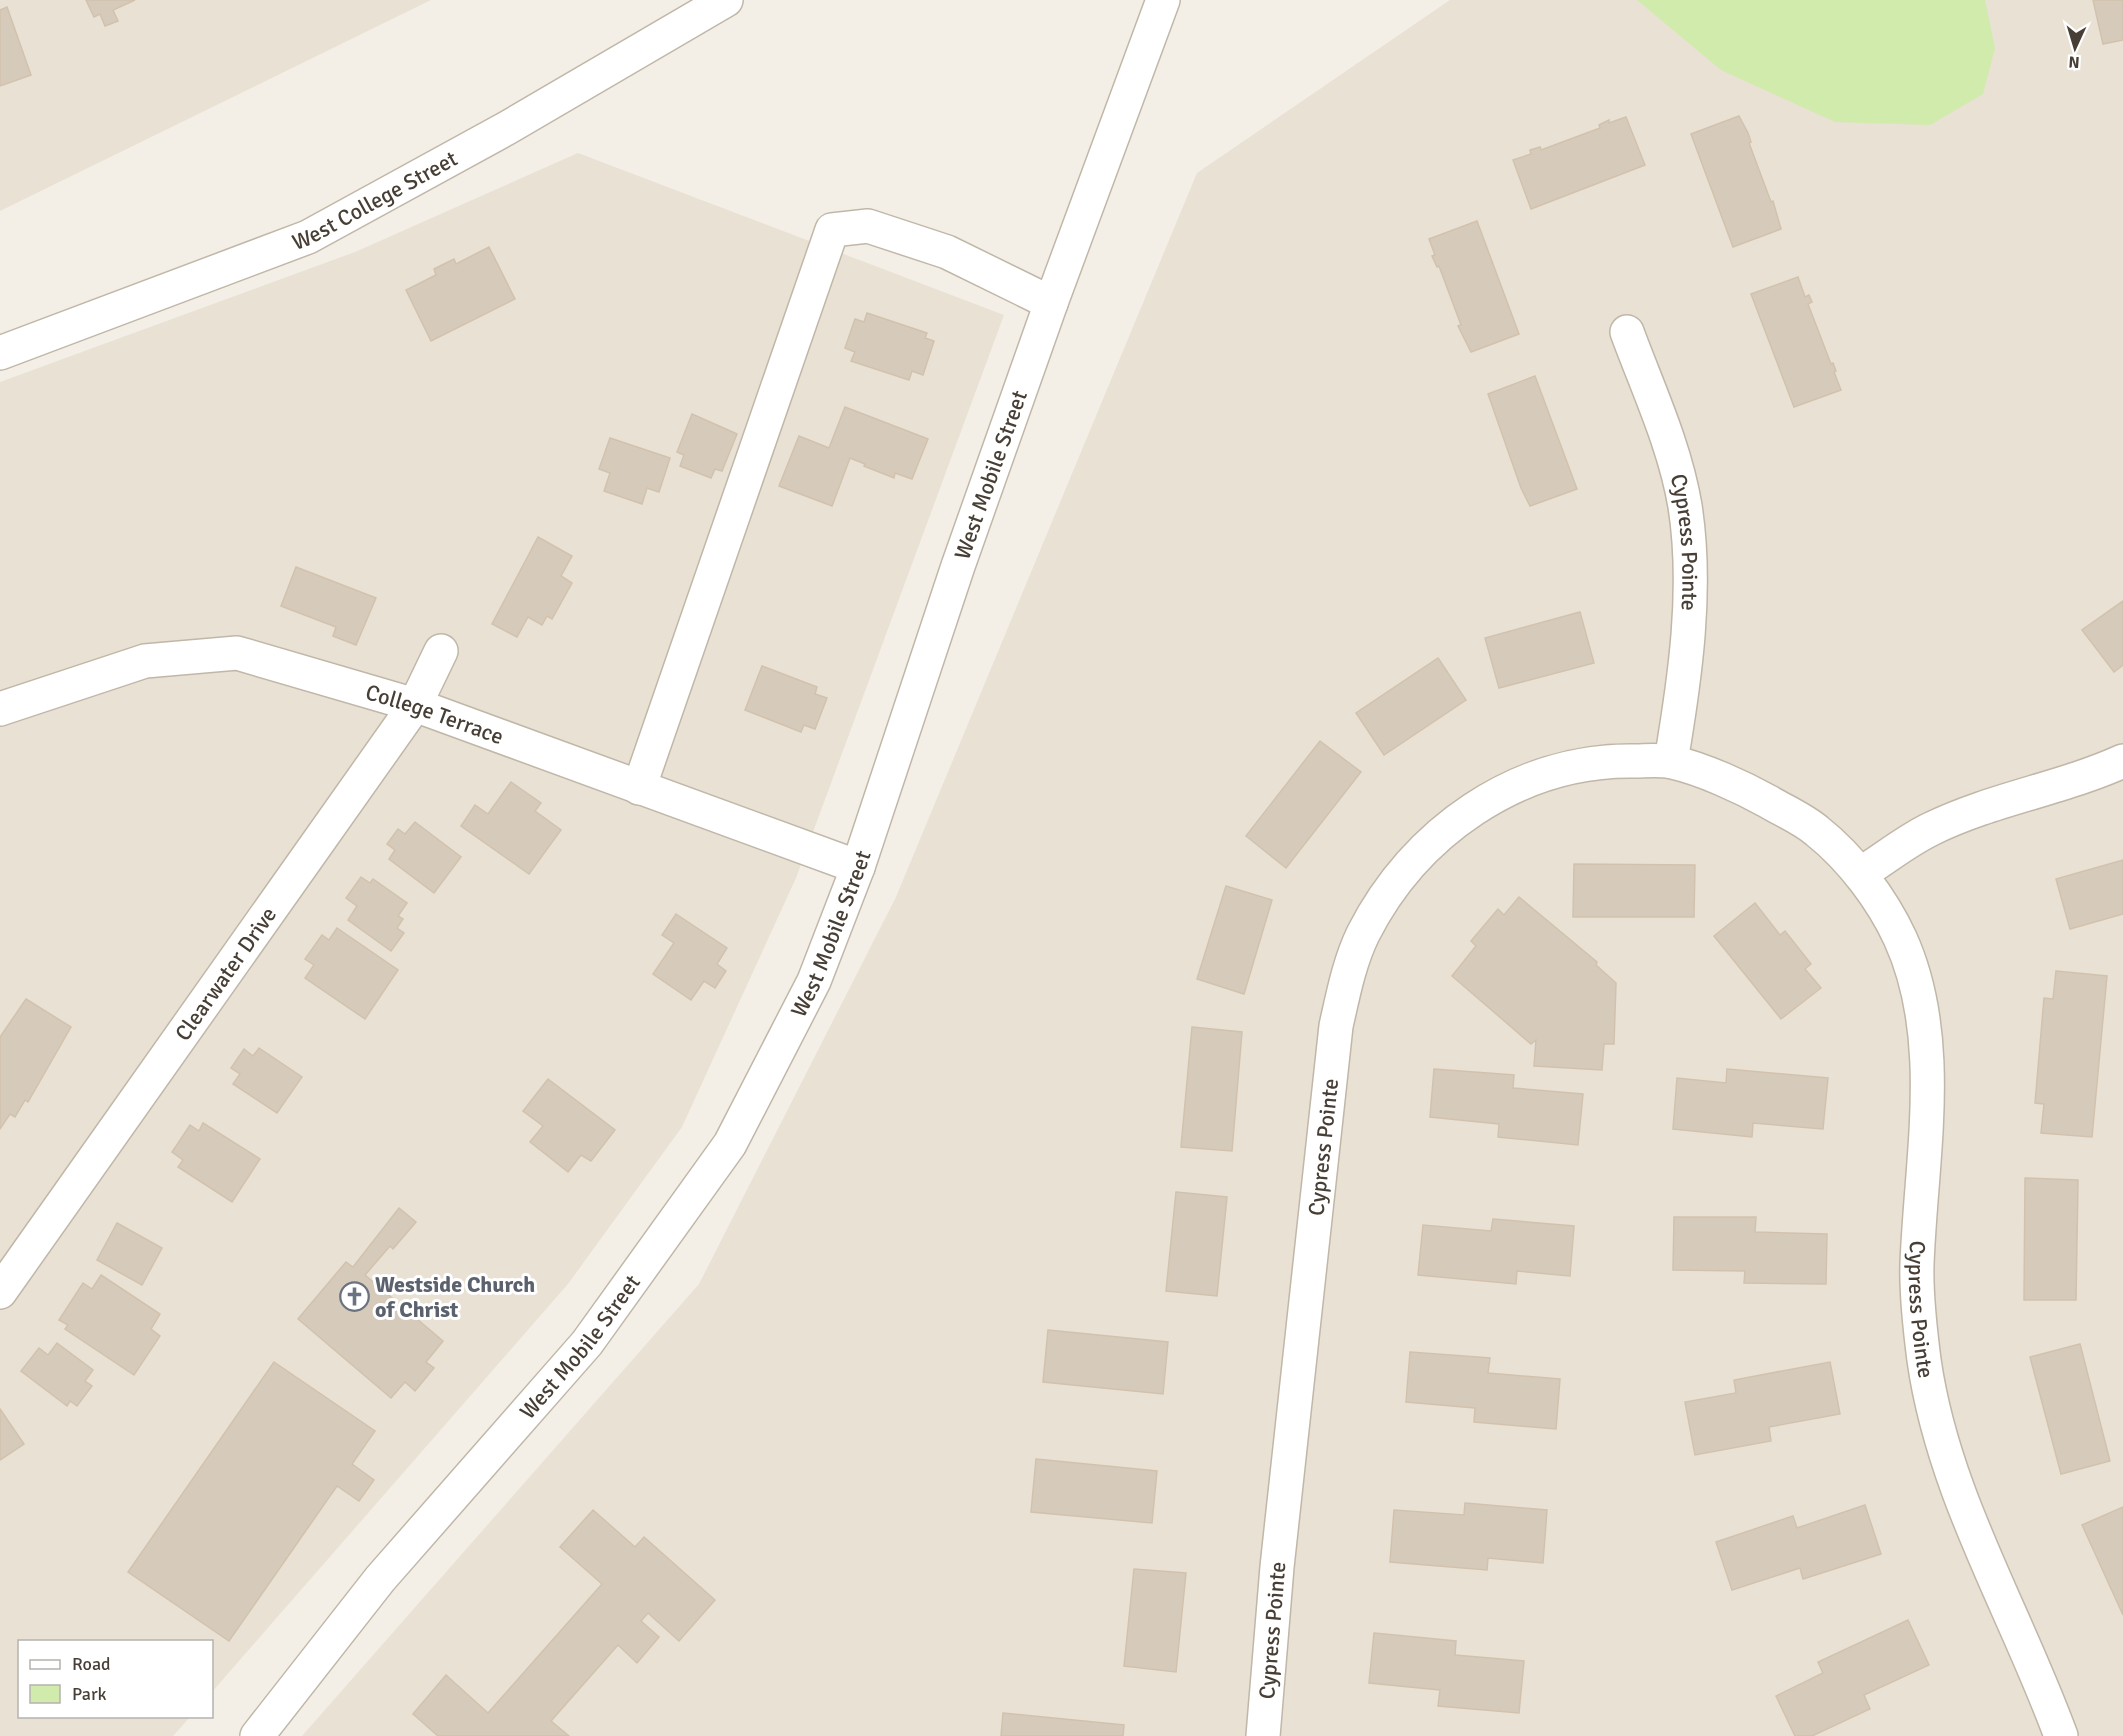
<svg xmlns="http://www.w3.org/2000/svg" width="2123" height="1736" viewBox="0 0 2123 1736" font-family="Signika,sans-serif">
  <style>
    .residential { fill: #e8e1d4 }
    .green { fill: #d1ebac }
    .building { fill: #d6cbbb; stroke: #d2c2ad; stroke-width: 1.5 }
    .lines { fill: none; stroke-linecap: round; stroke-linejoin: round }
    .minor-casing { stroke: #c0b7a8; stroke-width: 36 }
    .minor { stroke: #fff; stroke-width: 33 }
    .labels { text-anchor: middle; stroke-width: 6; stroke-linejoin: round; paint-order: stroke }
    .street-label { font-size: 22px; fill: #473f35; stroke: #fff }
    .worship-label { font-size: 22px; font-weight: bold; fill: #5b616d; stroke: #fff; text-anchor: start }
  </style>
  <rect width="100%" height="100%" fill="#f4efe6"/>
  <g class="residential">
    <polygon points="0,0 431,0 0,211"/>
    <polygon points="1450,0 2123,0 2123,1736 302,1736 699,1284 896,897 1197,173"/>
    <polygon points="578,153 1004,315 796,878 682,1127 568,1284 212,1692 212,1642 20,1642 20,1716 190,1717 173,1736 0,1736 0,382 355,252"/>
  </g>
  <polygon class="green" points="1637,0 1985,0 1995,48 1983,94 1930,125 1835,122 1721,70"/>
  <g class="building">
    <polygon points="86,0 135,0 113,10 118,21 105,26 100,14 94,17"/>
    <polygon points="2093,0 2123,0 2123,40 2103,44"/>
    <polygon points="7,7 31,75 0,86 0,10"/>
    <polygon points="1739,116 1748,133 1751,142 1749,143 1771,202 1773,201 1781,229 1733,247 1691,134"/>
    <polygon points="1626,117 1645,165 1531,209 1513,160 1531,154 1530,150 1540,147 1541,150 1600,128 1599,125 1609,120 1609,123"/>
    <polygon points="1477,221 1519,334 1471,352 1458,326 1461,325 1439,266 1437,267 1432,256 1435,255 1429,239"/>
    <polygon points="489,247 515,299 431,341 406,290 436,275 434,269 454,259 456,264"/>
    <polygon points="1798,277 1805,297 1809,295 1812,302 1808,304 1831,364 1833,363 1836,371 1834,372 1841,390 1794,407 1751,294"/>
    <polygon points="867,313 927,333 925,338 934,341 923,375 912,371 909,380 851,361 855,352 845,348 855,319 864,322"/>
    <polygon points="1535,376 1577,489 1530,506 1521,488 1488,394"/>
    <polygon points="845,407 928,439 912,479 895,473 894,478 864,466 865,464 850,458 832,506 779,486 799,436 829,448"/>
    <polygon points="692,414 737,434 722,471 715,469 711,478 680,466 684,455 677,452"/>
    <polygon points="610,438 670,458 659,492 647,488 642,504 604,491 610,473 599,469"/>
    <polygon points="538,537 572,556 561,576 572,583 552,619 547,616 542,625 528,617 517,637 492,624"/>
    <polygon points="296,567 376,598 356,645 333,636 336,627 281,606"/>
    <polygon points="2123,601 2123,665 2114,672 2082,630"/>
    <polygon points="1580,612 1594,663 1499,688 1485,638"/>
    <polygon points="1438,658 1466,700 1384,755 1356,713"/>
    <polygon points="762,666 817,687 815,694 827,698 815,729 804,725 801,732 745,710"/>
    <polygon points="1320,741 1361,772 1286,868 1246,836"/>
    <polygon points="511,782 541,803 535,811 561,830 529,874 461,826 475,805 488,814"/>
    <polygon points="415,822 461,857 434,893 389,859 395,850 387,844 398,829 405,834"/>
    <polygon points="2123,860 2123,914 2070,929 2056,879"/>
    <polygon points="1574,864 1695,865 1694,917 1573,917"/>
    <polygon points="361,877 370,883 373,879 407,903 398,916 403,919 397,928 404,933 391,951 348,920 357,906 346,898"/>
    <polygon points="1226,886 1272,900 1244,994 1197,979"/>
    <polygon points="1519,897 1597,962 1596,965 1616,983 1614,1044 1604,1044 1602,1070 1534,1066 1536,1040 1531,1044 1452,976 1476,946 1471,941 1498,909 1504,915"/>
    <polygon points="1755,903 1780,935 1785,931 1811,964 1805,969 1821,988 1781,1019 1714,936"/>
    <polygon points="676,914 727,948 717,964 726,971 715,988 704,981 691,1000 653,974 674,943 662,935"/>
    <polygon points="337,928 398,970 365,1019 305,978 314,965 305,959 322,935 329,940"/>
    <polygon points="2056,971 2107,976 2092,1137 2041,1133 2044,1104 2035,1103 2044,998 2053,999"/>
    <polygon points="26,999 71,1027 28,1102 25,1100 15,1117 10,1114 0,1129 0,1037"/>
    <polygon points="1192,1027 1242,1032 1232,1151 1181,1147"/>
    <polygon points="259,1048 302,1077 277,1113 233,1084 240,1074 231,1068 244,1049 253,1056"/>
    <polygon points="1434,1069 1514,1075 1513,1088 1583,1094 1578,1145 1498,1137 1499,1124 1430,1117"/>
    <polygon points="1727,1069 1828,1078 1823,1129 1753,1123 1752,1137 1673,1129 1677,1078 1726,1083"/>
    <polygon points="548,1079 615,1130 591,1161 581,1155 568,1172 530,1142 543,1126 523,1111"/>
    <polygon points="203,1123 260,1159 232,1202 178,1167 183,1160 172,1152 190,1125 199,1131"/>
    <polygon points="2025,1178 2078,1180 2076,1300 2024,1300"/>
    <polygon points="1176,1192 1227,1197 1217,1296 1166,1291"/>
    <polygon points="399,1208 416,1222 393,1249 390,1246 365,1275 443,1341 426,1362 434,1368 415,1391 405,1382 391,1398 298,1319 346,1262 353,1267"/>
    <polygon points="1674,1217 1756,1217 1755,1232 1827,1234 1826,1284 1744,1283 1745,1271 1673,1270"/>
    <polygon points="1493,1219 1574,1226 1570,1276 1517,1271 1516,1284 1418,1275 1423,1225 1491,1231"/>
    <polygon points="117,1223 162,1248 142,1285 97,1260"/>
    <polygon points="101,1275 160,1314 151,1329 160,1336 134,1375 65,1329 68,1325 59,1320 83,1283 92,1289"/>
    <polygon points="1048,1330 1168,1342 1163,1394 1043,1382"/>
    <polygon points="57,1343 93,1370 85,1381 92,1386 77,1406 70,1401 67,1406 21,1371 39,1348 48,1355"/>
    <polygon points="2080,1344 2110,1461 2061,1474 2030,1357"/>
    <polygon points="1410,1352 1490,1358 1488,1373 1560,1379 1556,1429 1474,1422 1475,1408 1406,1402"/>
    <polygon points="274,1362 375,1431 352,1464 374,1480 359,1501 337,1486 229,1641 128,1572"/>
    <polygon points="1830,1362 1840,1414 1769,1427 1771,1441 1695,1455 1685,1402 1736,1393 1734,1380"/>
    <polygon points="0,1409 24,1444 0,1460"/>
    <polygon points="1036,1459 1157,1471 1152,1523 1031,1512"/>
    <polygon points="1465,1503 1547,1510 1543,1563 1488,1558 1487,1570 1390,1562 1394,1510 1464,1515"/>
    <polygon points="1865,1505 1881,1554 1803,1579 1800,1568 1732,1590 1716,1542 1793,1516 1797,1528"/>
    <polygon points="2123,1507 2123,1615 2082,1525"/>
    <polygon points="593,1510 635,1547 644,1537 715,1600 679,1641 648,1613 641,1621 659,1637 637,1663 618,1645 551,1721 569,1736 438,1736 413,1714 446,1675 488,1713 602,1584 560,1547"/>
    <polygon points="1134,1569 1186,1573 1176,1672 1124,1666"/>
    <polygon points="1908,1620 1929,1665 1864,1695 1870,1709 1812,1736 1795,1736 1776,1696 1823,1673 1818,1662"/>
    <polygon points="1374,1633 1456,1641 1455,1655 1524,1661 1519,1713 1438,1706 1440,1690 1369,1683"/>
    <polygon points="1003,1713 1124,1725 1123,1736 1001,1736"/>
  </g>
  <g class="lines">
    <defs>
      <g id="minor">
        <path id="s1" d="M1627,332C1648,389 1675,446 1685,506C1698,589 1685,679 1671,761"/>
        <path id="s2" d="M0,353L308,237L507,128L726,0"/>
        <path id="s3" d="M0,709L145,661L237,653L415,705L858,867"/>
        <polyline points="639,788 832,230 868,226 947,252 1051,303"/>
        <path d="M1860,874C1883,860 1906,841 1931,829C1992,799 2061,789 2123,761"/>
        <path id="s4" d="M0,1292L415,705L441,651"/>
        <path id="s5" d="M257,1736L380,1579L587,1343L730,1144L814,981L858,867L958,566L1051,303L1163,0"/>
        <path id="s6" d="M1263,1736L1277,1567L1336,1026C1343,995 1349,963 1363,934C1414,833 1517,760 1632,761C1645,761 1660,759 1672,762C1703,769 1742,787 1769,802C1784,811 1803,819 1817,831C1851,858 1882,899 1900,938C1946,1038 1921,1157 1917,1264C1916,1294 1920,1329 1924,1360C1943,1494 2015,1610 2061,1736"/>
      </g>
    </defs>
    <use href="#minor" class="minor-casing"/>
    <use href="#minor" class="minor"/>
  </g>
  <defs>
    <symbol id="church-ring" viewBox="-11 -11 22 22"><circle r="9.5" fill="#fff" stroke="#6b7280" stroke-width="1.5"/><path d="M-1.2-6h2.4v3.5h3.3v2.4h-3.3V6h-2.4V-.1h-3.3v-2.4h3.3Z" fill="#6b7280"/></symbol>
  </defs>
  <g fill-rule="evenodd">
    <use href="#church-ring" x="338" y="1280" width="33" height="33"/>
  </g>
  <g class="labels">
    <g class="street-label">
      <text dy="8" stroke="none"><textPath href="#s2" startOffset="405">West College Street</textPath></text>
      <text dy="8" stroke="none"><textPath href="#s5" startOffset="1478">West Mobile Street</textPath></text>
      <text dy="8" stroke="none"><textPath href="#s1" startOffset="220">Cypress Pointe</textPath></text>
      <text dy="8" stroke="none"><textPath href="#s3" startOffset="452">College Terrace</textPath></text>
      <text dy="8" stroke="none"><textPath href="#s5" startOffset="992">West Mobile Street</textPath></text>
      <text dy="8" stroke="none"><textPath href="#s4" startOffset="390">Clearwater Drive</textPath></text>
      <text dy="8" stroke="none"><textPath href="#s6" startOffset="592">Cypress Pointe</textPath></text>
      <text dy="8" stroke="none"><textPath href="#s6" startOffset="1860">Cypress Pointe</textPath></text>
      <text dy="8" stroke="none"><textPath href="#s5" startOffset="506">West Mobile Street</textPath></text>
      <text dy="8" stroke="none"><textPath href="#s6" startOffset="106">Cypress Pointe</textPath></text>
    </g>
    <g class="worship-label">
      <text x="375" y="1292">Westside Church<tspan x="375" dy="25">of Christ</tspan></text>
    </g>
  </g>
  <rect x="18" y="1640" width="195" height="78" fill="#ffffff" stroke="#b5b2ae" stroke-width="1.5"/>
  <rect x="30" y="1660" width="30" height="9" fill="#ffffff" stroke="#b5b2ae" stroke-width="1.5"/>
  <text x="72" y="1670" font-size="18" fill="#473f35">Road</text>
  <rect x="30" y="1685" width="30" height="18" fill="#d1ebac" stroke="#b5b2ae" stroke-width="1.5"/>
  <text x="72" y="1700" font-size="18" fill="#473f35">Park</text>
  <g transform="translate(2075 48) rotate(184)" stroke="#ffffff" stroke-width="4.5" paint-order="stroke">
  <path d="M0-4.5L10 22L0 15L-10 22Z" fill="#473f35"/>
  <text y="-9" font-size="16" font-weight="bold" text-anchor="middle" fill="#473f35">N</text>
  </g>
</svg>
